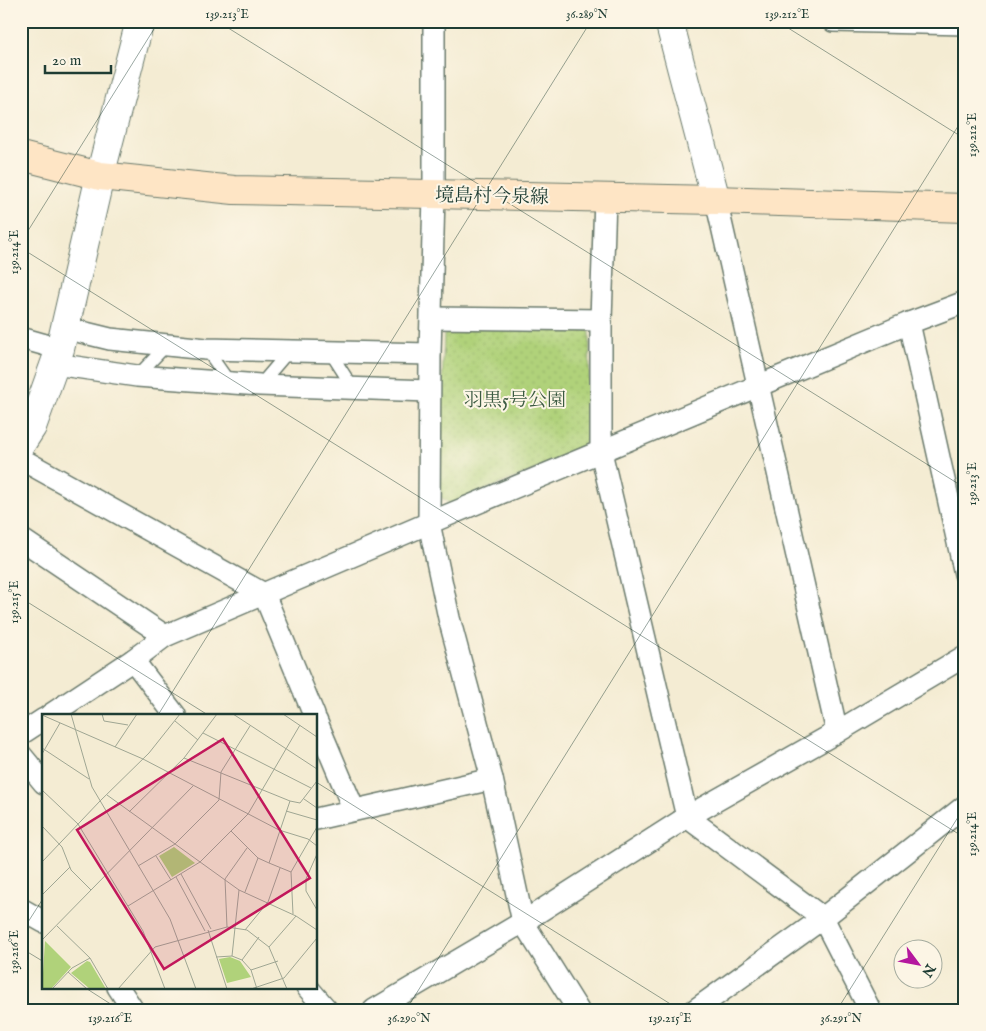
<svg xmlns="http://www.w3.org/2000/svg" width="986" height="1031" viewBox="0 0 986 1031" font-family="'IM FELL English','Noto Serif JP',serif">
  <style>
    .park { fill: url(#park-dots); stroke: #688857 }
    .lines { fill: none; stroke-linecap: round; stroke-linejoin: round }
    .service-casing { stroke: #6a7a6c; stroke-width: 14 }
    .minor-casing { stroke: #6a7a6c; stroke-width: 24 }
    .tertiary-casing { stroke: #6a7a6c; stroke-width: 30 }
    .secondary-casing { stroke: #6a7a6c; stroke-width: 30 }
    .service { stroke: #fff; stroke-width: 11 }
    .minor { stroke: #fff; stroke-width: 21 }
    .tertiary { stroke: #fff; stroke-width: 28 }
    .secondary { stroke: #fee5c5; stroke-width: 28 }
    .ticks { fill: none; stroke: #1f3d34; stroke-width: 1; stroke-opacity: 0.45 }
    .labels { text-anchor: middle; stroke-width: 4; stroke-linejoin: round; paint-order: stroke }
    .street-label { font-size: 19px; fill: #1f3d34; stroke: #fcf5e5 }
    .park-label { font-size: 19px; fill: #3c5b42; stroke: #fcf5e5 }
    .inset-road { fill: none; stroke: #9fa693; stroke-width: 1 }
    .view { fill: #c2185b; fill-opacity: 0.15; stroke: #c2185b; stroke-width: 2.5 }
    .inset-edge { fill: none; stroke: #1f3d34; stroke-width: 2.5 }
    .neatline { fill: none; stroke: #1f3d34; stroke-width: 2 }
    .ticks-label { font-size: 12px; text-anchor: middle; fill: #1f3d34 }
  </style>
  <defs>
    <pattern id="park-dots" width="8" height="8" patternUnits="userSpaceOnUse" patternTransform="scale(1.25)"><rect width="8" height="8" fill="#b0d27a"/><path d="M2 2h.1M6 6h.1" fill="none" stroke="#97b56a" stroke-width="1.8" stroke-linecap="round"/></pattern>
  </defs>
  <rect width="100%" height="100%" fill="#fcf5e5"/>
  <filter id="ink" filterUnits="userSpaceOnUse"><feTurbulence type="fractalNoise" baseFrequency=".02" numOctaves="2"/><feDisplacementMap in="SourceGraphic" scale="10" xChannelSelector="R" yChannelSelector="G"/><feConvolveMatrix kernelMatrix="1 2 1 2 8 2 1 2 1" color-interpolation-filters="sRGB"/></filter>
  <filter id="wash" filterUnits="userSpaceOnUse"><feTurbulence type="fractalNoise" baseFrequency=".0096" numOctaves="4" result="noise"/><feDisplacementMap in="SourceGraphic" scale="20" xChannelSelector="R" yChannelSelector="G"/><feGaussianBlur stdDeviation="1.12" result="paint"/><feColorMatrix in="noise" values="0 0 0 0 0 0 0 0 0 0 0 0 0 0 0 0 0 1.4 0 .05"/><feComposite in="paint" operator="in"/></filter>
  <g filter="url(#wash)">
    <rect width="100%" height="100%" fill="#f4ecd3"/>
    <polygon class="park" points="454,326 581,326 590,332 589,437 579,452 450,504 438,495 444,335"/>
  </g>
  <g filter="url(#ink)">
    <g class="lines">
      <defs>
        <g id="service">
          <polyline points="206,349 230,383"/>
          <polyline points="330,352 353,388"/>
          <polyline points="137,376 167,345"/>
          <polyline points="260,385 289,351"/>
        </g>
        <g id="minor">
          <polyline points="434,21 434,194 430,354 429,523 449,618 492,779 523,922 578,1010"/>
          <polyline points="833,21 965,24"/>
          <polyline points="605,198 601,320 601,452 687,817 823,918 870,1010"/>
          <polyline points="716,200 837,732"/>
          <polyline points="432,318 601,320"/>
          <polyline points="909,323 965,574"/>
          <polyline points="65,328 110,339 206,349 430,354"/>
          <polyline points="21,338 60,349"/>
          <polyline points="55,364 137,376 260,385 429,391"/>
          <polyline points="21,459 264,594 314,715"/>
          <polyline points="21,539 165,636"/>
          <polyline points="133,660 175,715"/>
          <polyline points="50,715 133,660 165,636 429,523 909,323 965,302"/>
          <polyline points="316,720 354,810"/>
          <polyline points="21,734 44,719"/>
          <polyline points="21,755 44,783"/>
          <polyline points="316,819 492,779"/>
          <polyline points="21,909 44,922"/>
          <polyline points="118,987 133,1010"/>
          <polyline points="307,987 327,1010"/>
          <polyline points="374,1010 523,922 687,817 837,732 965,656"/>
          <polyline points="695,1010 823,918 965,806"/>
        </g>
        <g id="tertiary">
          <polyline points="669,21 716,200"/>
          <polyline points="21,444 32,427 60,349 100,176 140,21"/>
        </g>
        <polyline id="secondary" points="21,156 100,176 234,190 716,200 965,208"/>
      </defs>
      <use href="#service" class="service-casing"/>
      <use href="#minor" class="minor-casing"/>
      <use href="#tertiary" class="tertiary-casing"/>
      <use href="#secondary" class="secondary-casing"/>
      <use href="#service" class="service"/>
      <use href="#minor" class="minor"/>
      <use href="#tertiary" class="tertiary"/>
      <use href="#secondary" class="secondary"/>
    </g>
  </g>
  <path class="ticks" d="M217,21L965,488M777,21L965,139M21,242L159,21M21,248L965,838M21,598L208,715M158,715L591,21M316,782L680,1010M21,933L44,897M21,948L44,962M84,987L120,1010M406,1010L965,115M837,1010L965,806"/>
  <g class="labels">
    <g class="street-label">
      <text transform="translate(492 195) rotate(1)" y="7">境島村今泉線</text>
    </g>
    <g class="park-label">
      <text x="515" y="406">羽黒5号公園</text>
    </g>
  </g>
  <g transform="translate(42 714)">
    <rect width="275" height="275" fill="#f4ecd3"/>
    <path d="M132,133L153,149L130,163L117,142ZM3,227L29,253L9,275H0ZM188,243L198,247L209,263L185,269L177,245ZM45,247L48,248L64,275H48L29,259Z" fill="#b0d27a"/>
    <path class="inset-road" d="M29,0L50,73L128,205L154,275M60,0L62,7L86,11M191,0L275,55M241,0L275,23M0,1L101,45L237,116L266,125L275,132M133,7L156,26M161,19L269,74M73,33L95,0M0,34L47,65M0,40L18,9M142,44L248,87L258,89L275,67M0,76L36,110L101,217L123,275M65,81L197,176L254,202L275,216M262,85L275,94M58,87L107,39L138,0M248,87L227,149L249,158M244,97L275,106M87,98L142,44L175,0M0,112L20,133L29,156L49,176M189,117L216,144L227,149M275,140L264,165V177L275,196M114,142L129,166M0,148L58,87M96,152L133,130L177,86L179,58L208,12M139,160L169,215M134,163L163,217M203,178L216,144M0,181L28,153M86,192L158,148L206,100L258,11M251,200L249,158L275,113M15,212L48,244L66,275M185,213L183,165L205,134M166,216L185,275M203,216L226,188L238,154M0,226L151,72M227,233L254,202M190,242L197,176M174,243L190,242L200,246L209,256L215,275M200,246L217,223M209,256L236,247M26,258L45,275M10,275L30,254L48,244M76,275L113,233L185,213L205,216L227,233L245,275M209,275L242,264L275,224"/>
    <path class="view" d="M181,25L268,164L122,255L35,116Z"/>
    <rect width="275" height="275" class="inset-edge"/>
  </g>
  <rect width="986" height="1031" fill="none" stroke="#fcf5e5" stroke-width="55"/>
  <g transform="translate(918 964) rotate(122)"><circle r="24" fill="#fcf5e5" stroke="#a4ab9e"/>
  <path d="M0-4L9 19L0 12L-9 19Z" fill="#b5179e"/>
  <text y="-8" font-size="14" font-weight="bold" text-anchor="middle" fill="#1f3d34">N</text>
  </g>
  <path d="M45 65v8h66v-8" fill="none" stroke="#1f3d34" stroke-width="2.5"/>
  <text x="52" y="65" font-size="15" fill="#1f3d34" stroke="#fcf5e5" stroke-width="4" paint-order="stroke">20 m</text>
  <rect x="28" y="28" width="930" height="976" class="neatline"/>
  <g class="ticks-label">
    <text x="227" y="18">139.213°E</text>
    <text x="587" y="18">36.289°N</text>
    <text x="787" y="18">139.212°E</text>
    <text transform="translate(972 135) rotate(-90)" y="4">139.212°E</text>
    <text transform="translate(14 252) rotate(-90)" y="4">139.214°E</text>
    <text transform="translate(972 484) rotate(-90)" y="4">139.213°E</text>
    <text transform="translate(14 602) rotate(-90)" y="4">139.215°E</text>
    <text transform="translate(972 834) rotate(-90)" y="4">139.214°E</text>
    <text transform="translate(14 952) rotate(-90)" y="4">139.216°E</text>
    <text x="110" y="1022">139.216°E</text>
    <text x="409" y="1022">36.290°N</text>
    <text x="670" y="1022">139.215°E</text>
    <text x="841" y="1022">36.291°N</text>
  </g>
</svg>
